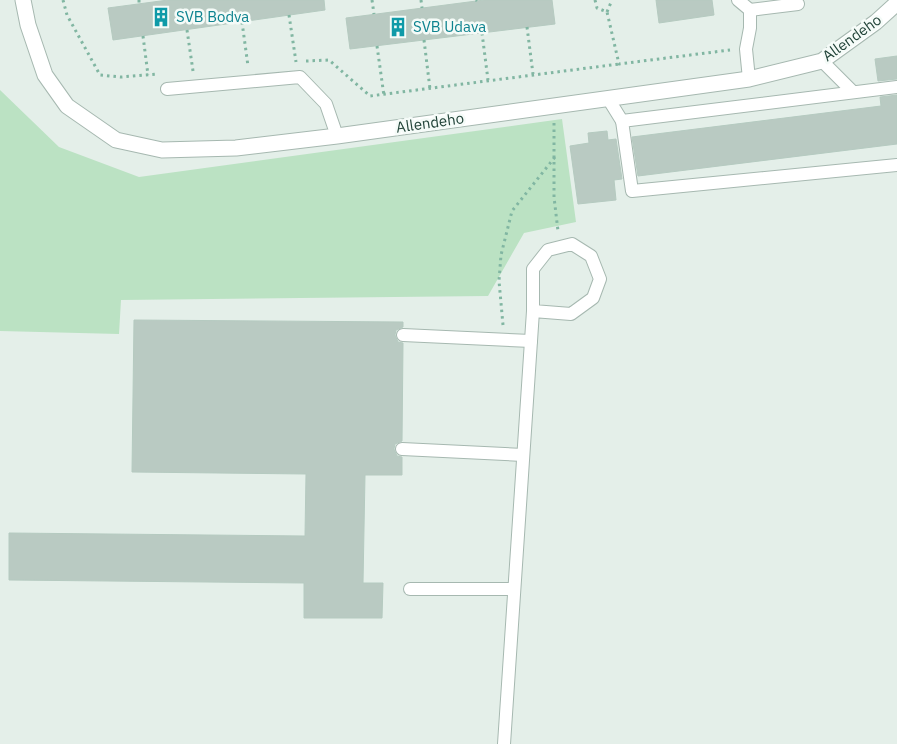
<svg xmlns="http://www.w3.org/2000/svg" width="897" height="744" viewBox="0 0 897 744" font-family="'IBM Plex Sans',sans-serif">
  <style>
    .green { fill: #bbe2c3 }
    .building { fill: #b9cac2; stroke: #b5cac0 }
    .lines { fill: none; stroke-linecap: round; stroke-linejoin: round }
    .service-casing { stroke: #a6b8b0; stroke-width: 14 }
    .minor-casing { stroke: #a6b8b0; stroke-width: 17 }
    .path { stroke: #81b6a2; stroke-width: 3; stroke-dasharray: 2.5 4; stroke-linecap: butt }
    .service { stroke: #fff; stroke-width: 12 }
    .minor { stroke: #fff; stroke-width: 15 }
    .labels { text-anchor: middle; stroke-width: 5; stroke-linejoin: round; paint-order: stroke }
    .culture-label { font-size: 15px; fill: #0d838f; stroke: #f5fbf8; text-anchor: start }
    .street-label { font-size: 15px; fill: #214338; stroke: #f5fbf8 }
  </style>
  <rect width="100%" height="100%" fill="#e4efe9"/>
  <polygon class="green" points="0,90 59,147 139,177 562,119 576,222 524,233 488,296 121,300 119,334 0,331"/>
  <g class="building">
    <polygon points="168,0 324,0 325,10 113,40 108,8"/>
    <polygon points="484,0 552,0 555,24 350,49 346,18"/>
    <polygon points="656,0 712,0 714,15 659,23"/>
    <polygon points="897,56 897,79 878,81 875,59"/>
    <polygon points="897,95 897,144 638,176 632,137 881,106 880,97"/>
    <polygon points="607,131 608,140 616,139 622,179 614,180 616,200 578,204 570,146 589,143 588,133"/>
    <polygon points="134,320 403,322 403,327 396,330 395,335 398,342 403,343 402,441 395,444 394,449 397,456 402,457 402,475 365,475 363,583 383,583 382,618 304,618 304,583 9,580 9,533 305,536 306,474 132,472"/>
  </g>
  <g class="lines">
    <defs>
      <g id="service">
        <polyline points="738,0 750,10 750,28 746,49 749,79"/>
        <polyline points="750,10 798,4"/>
        <polyline points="822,61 853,92"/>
        <polyline points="897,87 622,121 632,191 897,165"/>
        <polyline points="167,89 300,77 326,104 337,136"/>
        <polyline points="609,100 622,121"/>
        <polyline points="403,335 531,341"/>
        <polyline points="402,449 523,455"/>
        <polyline points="410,589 514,589"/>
        <polyline points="504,744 533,311 533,269 548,250 572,244 591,256 600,279 593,298 571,314 533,311"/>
      </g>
      <polyline id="minor" points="23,0 28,25 45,75 67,106 116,140 162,150 236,148 337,136 749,79 822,61 876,22 897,3"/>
    </defs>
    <use href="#service" class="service-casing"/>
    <use href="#minor" class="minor-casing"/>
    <g class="path">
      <polyline points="63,0 67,15 100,75 121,77 158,74"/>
      <polyline points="139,0 139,4"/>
      <polyline points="372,0 374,14"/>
      <polyline points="421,0 422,8"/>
      <polyline points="476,0 477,1"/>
      <polyline points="595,0 597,8 607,12 619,64 730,50"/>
      <polyline points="607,12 612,0"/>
      <polyline points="289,15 296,62"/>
      <polyline points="242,22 248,66"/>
      <polyline points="527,27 533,74"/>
      <polyline points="187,30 193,71"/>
      <polyline points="482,33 488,80"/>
      <polyline points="143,36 148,75"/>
      <polyline points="424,40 430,89"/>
      <polyline points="377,46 384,96"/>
      <polyline points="306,61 329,60 370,96 619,64"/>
      <polyline points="554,123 554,197 558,231"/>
      <polyline points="503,325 499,281 501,255 512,211 555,157"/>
    </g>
    <use href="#service" class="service"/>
    <use href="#minor" class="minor"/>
  </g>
  <defs>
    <symbol id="building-bare" viewBox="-9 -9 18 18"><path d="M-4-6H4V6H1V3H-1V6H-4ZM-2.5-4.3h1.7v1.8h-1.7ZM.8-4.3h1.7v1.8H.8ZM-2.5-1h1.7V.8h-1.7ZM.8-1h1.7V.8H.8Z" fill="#0f9aa8" stroke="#f5fbf8" stroke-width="2.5" paint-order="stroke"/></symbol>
  </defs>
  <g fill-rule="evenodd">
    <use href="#building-bare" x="147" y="3" width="28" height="28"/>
    <use href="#building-bare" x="384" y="13" width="28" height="28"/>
  </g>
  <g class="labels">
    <g class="culture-label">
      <text x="176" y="22">SVB Bodva</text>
      <text x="413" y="32">SVB Udava</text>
    </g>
    <g class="street-label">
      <text transform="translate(852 38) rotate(-36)" y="5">Allendeho</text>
      <text transform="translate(430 123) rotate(-8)" y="5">Allendeho</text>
    </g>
  </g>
</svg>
